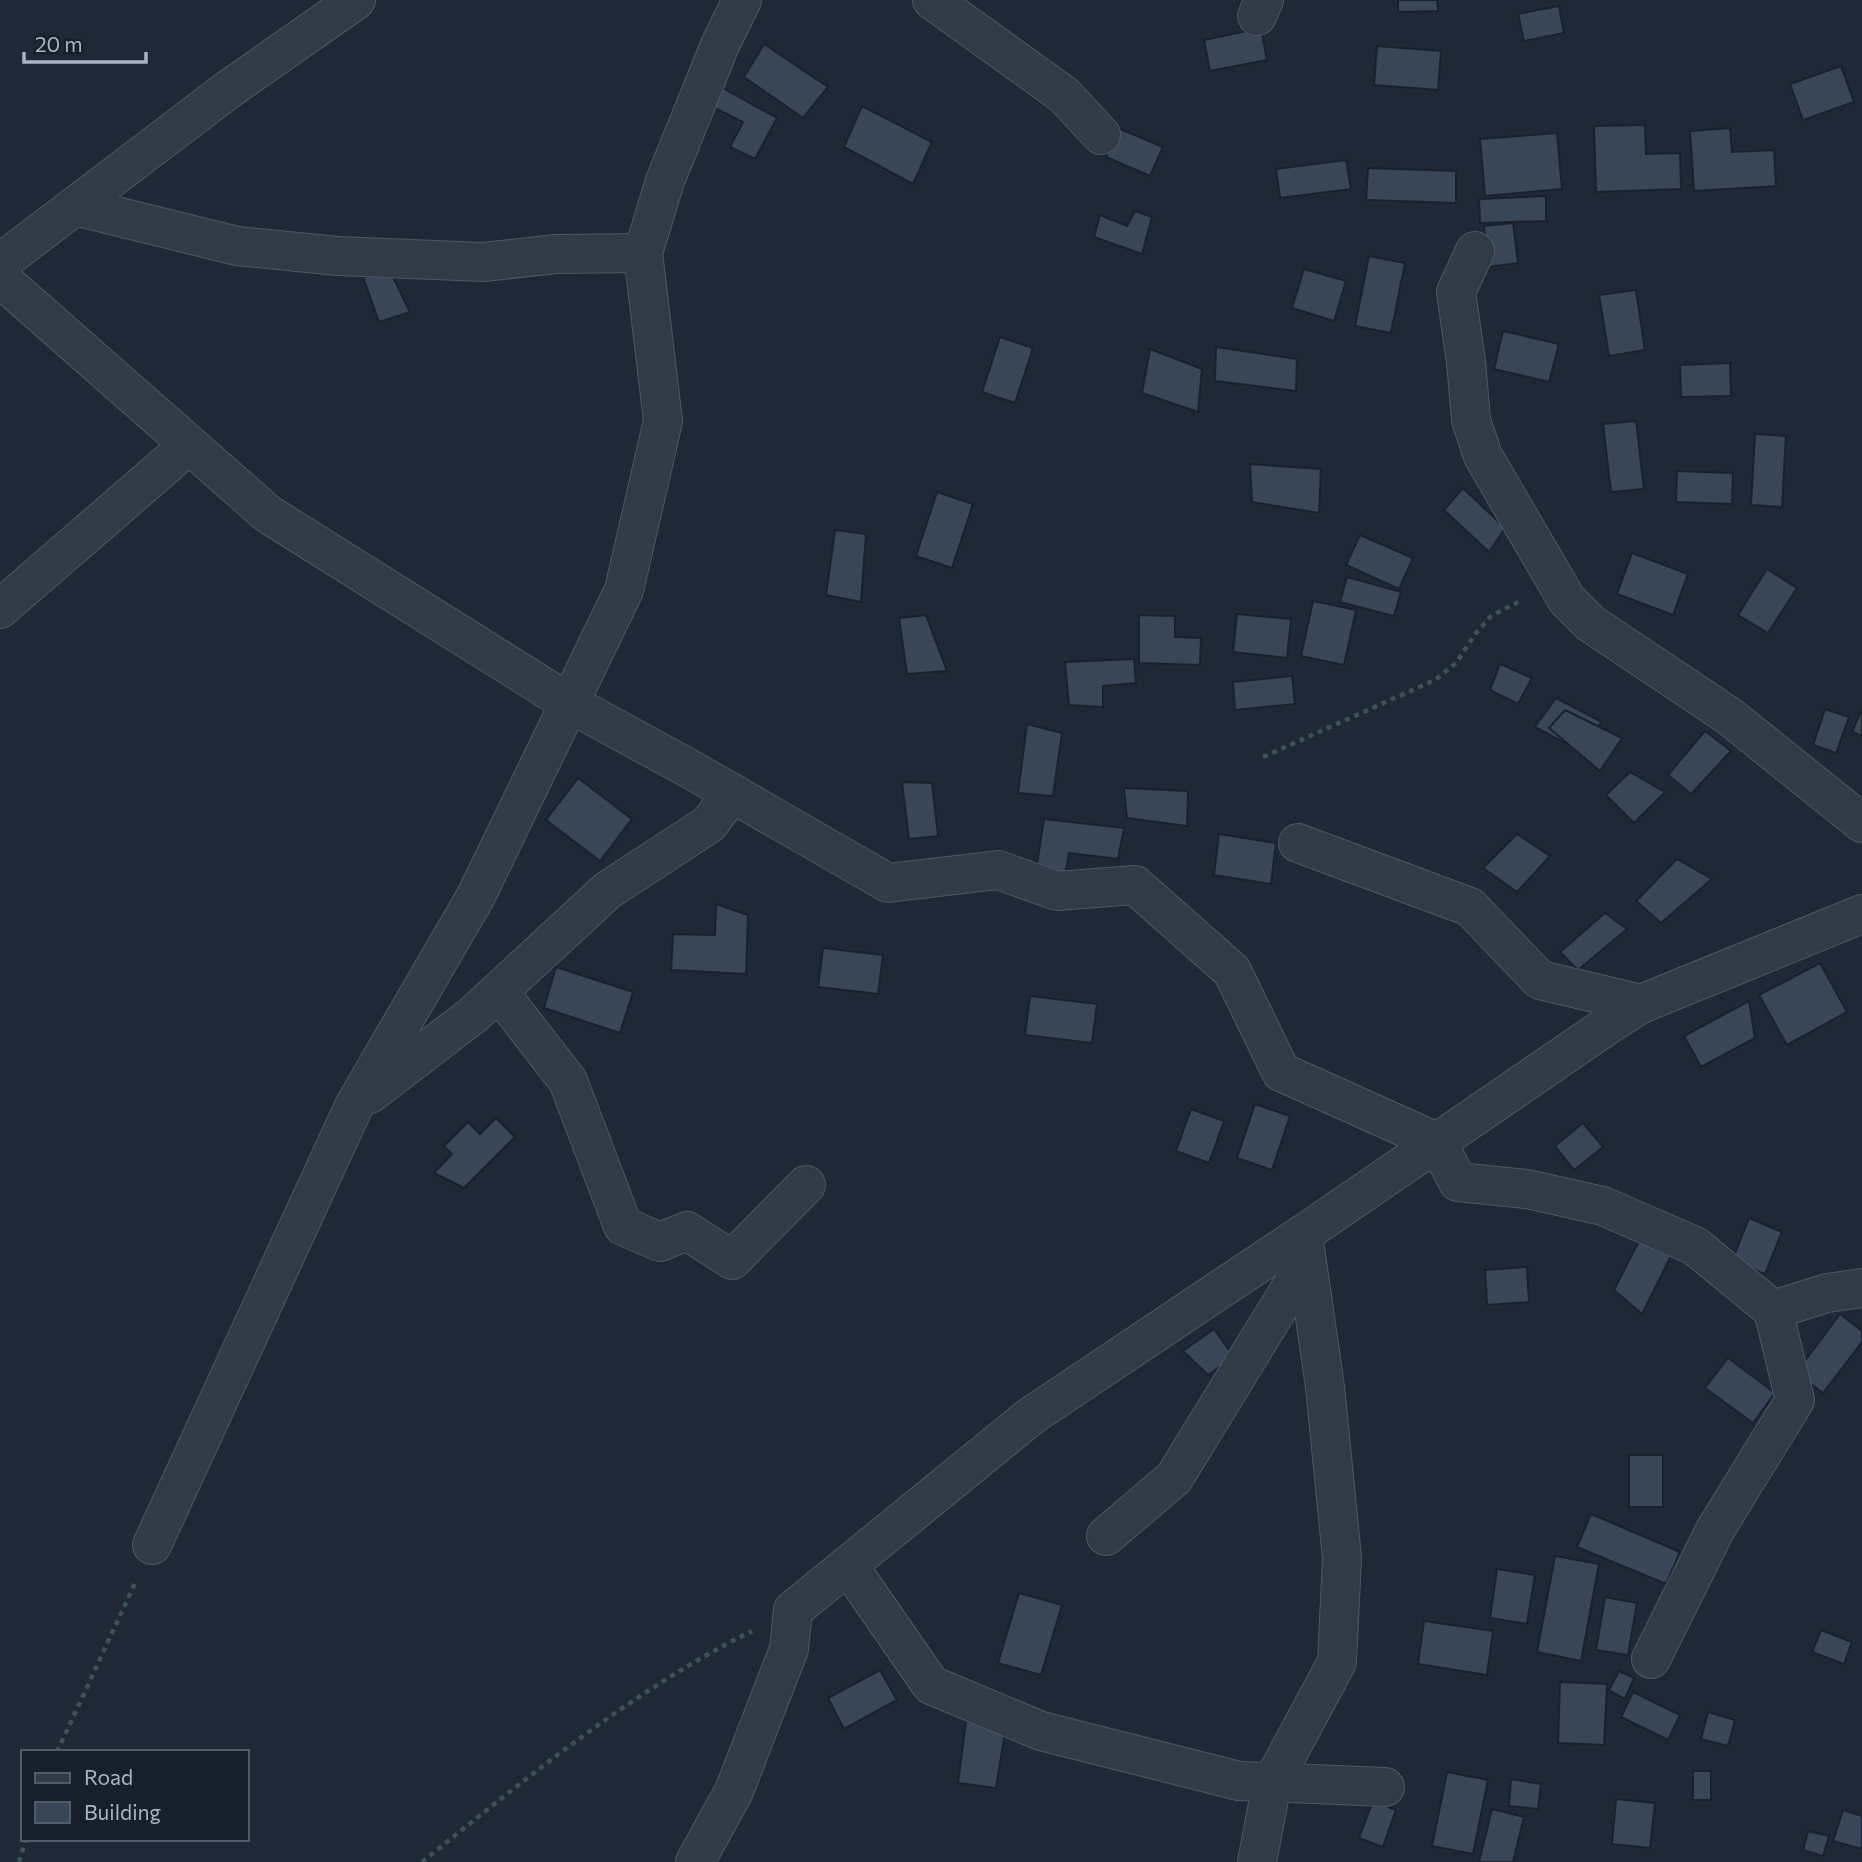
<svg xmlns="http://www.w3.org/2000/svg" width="1862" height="1862" viewBox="0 0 1862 1862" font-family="Commissioner,sans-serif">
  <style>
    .building { fill: #394658; stroke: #19212e; stroke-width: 2 }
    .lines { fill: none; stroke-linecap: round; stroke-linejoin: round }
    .minor-casing { stroke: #4f5766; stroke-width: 40 }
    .path { stroke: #3d5255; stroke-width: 4.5; stroke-dasharray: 5 5; stroke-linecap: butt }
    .minor { stroke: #313a47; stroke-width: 38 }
  </style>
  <rect width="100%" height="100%" fill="#1e2837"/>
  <g class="building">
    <polygon points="1398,0 1437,0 1438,11 1398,12"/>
    <polygon points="1559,6 1564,33 1524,41 1518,14"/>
    <polygon points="1261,28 1267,60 1210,71 1204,40"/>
    <polygon points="764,44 828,87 803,118 744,77"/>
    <polygon points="1377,46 1441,51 1438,90 1374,85"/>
    <polygon points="1841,66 1854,102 1803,120 1790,84"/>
    <polygon points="721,87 777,118 755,159 730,147 743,122 711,106"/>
    <polygon points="862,106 932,142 913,184 844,147"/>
    <polygon points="1645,125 1646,154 1680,153 1681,189 1596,192 1594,126"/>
    <polygon points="1118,128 1163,147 1150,176 1106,157"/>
    <polygon points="1730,128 1732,152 1774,150 1776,186 1694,191 1690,131"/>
    <polygon points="1557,133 1562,189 1485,196 1480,139"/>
    <polygon points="1346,160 1351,189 1280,198 1276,169"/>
    <polygon points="1368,168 1456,171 1456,203 1366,200"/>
    <polygon points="1546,196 1546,221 1480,223 1479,199"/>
    <polygon points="1135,211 1152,217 1142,254 1094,237 1100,215 1127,226"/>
    <polygon points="1513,223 1518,263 1489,267 1484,226"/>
    <polygon points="1369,256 1405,263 1391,333 1355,326"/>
    <polygon points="1304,269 1346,281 1334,321 1292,308"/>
    <polygon points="391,273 410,312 379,322 363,277"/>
    <polygon points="1636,290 1645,350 1609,356 1599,295"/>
    <polygon points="1503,331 1559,344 1549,382 1494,369"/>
    <polygon points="1000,337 1033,348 1015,403 982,392"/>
    <polygon points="1216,347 1297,359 1296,391 1215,381"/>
    <polygon points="1150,349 1202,369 1198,412 1142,393"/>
    <polygon points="1730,363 1731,396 1681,397 1680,365"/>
    <polygon points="1636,421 1644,489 1611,492 1603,424"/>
    <polygon points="1755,434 1786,436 1782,507 1751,505"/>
    <polygon points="1250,464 1321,469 1319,513 1252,502"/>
    <polygon points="1677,471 1733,473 1732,504 1676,502"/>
    <polygon points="1463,488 1505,528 1489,552 1444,510"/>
    <polygon points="937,492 973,504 952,568 916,556"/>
    <polygon points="835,530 866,534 861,602 826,595"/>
    <polygon points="1360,535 1413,558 1399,589 1346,565"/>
    <polygon points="1632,553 1688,574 1673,615 1617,594"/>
    <polygon points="1767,569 1797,588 1768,633 1738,615"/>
    <polygon points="1347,577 1401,592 1394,616 1340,602"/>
    <polygon points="1313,601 1356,610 1344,665 1301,656"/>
    <polygon points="1237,614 1291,619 1287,658 1233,652"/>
    <polygon points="926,615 947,671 907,674 899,618"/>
    <polygon points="1139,615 1175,616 1175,637 1201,638 1200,665 1139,663"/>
    <polygon points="1134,659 1136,683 1103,686 1103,707 1069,705 1065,662"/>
    <polygon points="1500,664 1532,678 1518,704 1490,690"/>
    <polygon points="1292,676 1295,704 1235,710 1233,682"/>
    <polygon points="1556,698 1602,722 1576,749 1535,727"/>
    <polygon points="1825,709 1849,717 1836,753 1813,745"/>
    <polygon points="1862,709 1862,736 1852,732"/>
    <polygon points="1565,710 1622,738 1600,771 1549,728"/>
    <polygon points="1027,724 1062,733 1053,796 1018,793"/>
    <polygon points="1705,731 1731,751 1691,794 1668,775"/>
    <polygon points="1630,772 1665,792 1634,823 1606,795"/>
    <polygon points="578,778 632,819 600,861 546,820"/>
    <polygon points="902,782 932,783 938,836 909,839"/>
    <polygon points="1124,788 1188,791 1187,826 1127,818"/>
    <polygon points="1044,819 1124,828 1118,859 1069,853 1065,875 1037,864"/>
    <polygon points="1219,834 1276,843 1271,884 1214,875"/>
    <polygon points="1517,834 1550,856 1517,892 1483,868"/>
    <polygon points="1677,859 1712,879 1661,923 1636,901"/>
    <polygon points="716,904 748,915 746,974 671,970 673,934 715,935"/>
    <polygon points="1605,913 1627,929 1578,970 1560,952"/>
    <polygon points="823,948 883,955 878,994 818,987"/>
    <polygon points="1820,963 1847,1012 1787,1045 1759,995"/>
    <polygon points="556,967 633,992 620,1033 544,1008"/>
    <polygon points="1030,996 1097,1004 1092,1043 1025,1035"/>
    <polygon points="1749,1001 1755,1038 1701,1067 1684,1036"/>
    <polygon points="1255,1104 1290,1116 1272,1170 1237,1158"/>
    <polygon points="1191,1109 1224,1121 1209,1163 1176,1151"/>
    <polygon points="496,1118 515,1137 464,1188 434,1173 452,1154 444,1146 468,1122 480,1134"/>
    <polygon points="1583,1123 1603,1147 1574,1170 1555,1146"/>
    <polygon points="1749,1218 1782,1232 1765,1274 1732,1261"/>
    <polygon points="1639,1241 1671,1256 1642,1314 1614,1290"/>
    <polygon points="1527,1267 1529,1302 1487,1305 1485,1270"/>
    <polygon points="1840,1314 1862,1331 1862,1342 1823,1393 1796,1373"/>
    <polygon points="1214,1329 1234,1357 1208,1375 1183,1351"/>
    <polygon points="1728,1358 1775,1393 1753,1423 1705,1388"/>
    <rect x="1629" y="1455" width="34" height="52"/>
    <polygon points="1591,1514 1680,1552 1666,1584 1577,1547"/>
    <polygon points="1555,1556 1599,1564 1581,1661 1537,1652"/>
    <polygon points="1497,1569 1535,1575 1527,1624 1490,1618"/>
    <polygon points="1019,1593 1062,1605 1041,1675 998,1663"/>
    <polygon points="1605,1597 1637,1603 1628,1655 1596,1650"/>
    <polygon points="1424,1621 1493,1631 1487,1675 1418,1664"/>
    <polygon points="1821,1630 1852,1642 1844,1664 1812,1652"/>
    <polygon points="880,1670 897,1700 844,1729 828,1698"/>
    <polygon points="1619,1671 1634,1678 1625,1699 1609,1690"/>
    <polygon points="1560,1682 1607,1684 1604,1745 1558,1743"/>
    <polygon points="1633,1692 1680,1715 1668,1740 1621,1717"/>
    <polygon points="1708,1712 1735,1720 1728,1746 1701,1739"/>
    <polygon points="966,1721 1006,1726 996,1788 958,1783"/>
    <rect x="1693" y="1771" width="18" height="29"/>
    <polygon points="1447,1772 1488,1780 1473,1854 1432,1846"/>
    <polygon points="1511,1779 1541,1784 1538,1809 1509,1806"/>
    <polygon points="1616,1799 1655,1803 1650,1848 1612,1844"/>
    <polygon points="1373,1801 1396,1810 1383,1847 1359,1838"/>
    <polygon points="1492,1809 1524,1817 1513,1862 1479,1862"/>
    <polygon points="1843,1810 1862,1816 1862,1849 1833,1841"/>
    <polygon points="1808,1831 1829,1836 1823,1856 1803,1850"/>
  </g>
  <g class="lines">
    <defs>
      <g id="minor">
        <polyline points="932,0 1064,95 1101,135"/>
        <polyline points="1257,16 1264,0"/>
        <polyline points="75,206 237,246 338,256 483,262 556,254 643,253"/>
        <polyline points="1475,251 1456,292 1466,362 1471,420 1483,456 1567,600 1590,623 1729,716 1862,823"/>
        <polyline points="0,263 229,89 356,0"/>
        <polyline points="0,278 268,514 569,703 690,769 888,883 998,870 1057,891 1135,885 1232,971 1281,1072 1437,1142 1458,1182 1527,1189 1603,1206 1695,1246 1773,1310"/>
        <polyline points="0,609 189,445"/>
        <polyline points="1298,843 1470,907 1540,980 1641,1004"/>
        <polyline points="499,992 568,1081 623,1226 660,1242 687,1231 732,1260 806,1185"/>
        <polyline points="370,1094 473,1015 608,890 709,824 732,793"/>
        <polyline points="1106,1536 1174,1478 1306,1263"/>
        <polyline points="152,1545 354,1106 476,896 624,590 663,421 643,253 665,181 720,45 742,0"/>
        <polyline points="848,1565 931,1685 1041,1731 1239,1781 1385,1787"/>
        <polyline points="1651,1659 1715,1530 1795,1400 1773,1310 1827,1293 1862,1288"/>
        <polyline points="695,1862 734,1791 789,1649 793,1610 1031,1416 1303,1234 1608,1025 1641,1004 1862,914"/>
        <polyline points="1257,1862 1272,1783 1337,1662 1342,1558 1325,1387 1303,1234"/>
      </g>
    </defs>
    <use href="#minor" class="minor-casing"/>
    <g class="path">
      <polyline points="1263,757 1435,680 1456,663 1476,633 1491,616 1522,600"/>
      <polyline points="57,1752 136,1581"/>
      <polyline points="19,1862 26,1839"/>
      <path d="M422,1862C527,1778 631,1691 752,1631"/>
    </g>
    <use href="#minor" class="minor"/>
  </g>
  <rect x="21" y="1750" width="228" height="91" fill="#171f2b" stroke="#525b69" stroke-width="2"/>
  <rect x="35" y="1773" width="35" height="10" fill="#313a47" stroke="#525b69" stroke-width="2"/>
  <text x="84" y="1785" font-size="21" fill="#abb4c5">Road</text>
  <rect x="35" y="1802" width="35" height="21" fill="#394658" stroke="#525b69" stroke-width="2"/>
  <text x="84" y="1820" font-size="21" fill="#abb4c5">Building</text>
  <path d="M24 52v10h122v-10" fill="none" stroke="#abb4c5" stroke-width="3.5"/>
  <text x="35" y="52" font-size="21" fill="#abb4c5" stroke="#171f2b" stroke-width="5" paint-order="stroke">20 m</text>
</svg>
